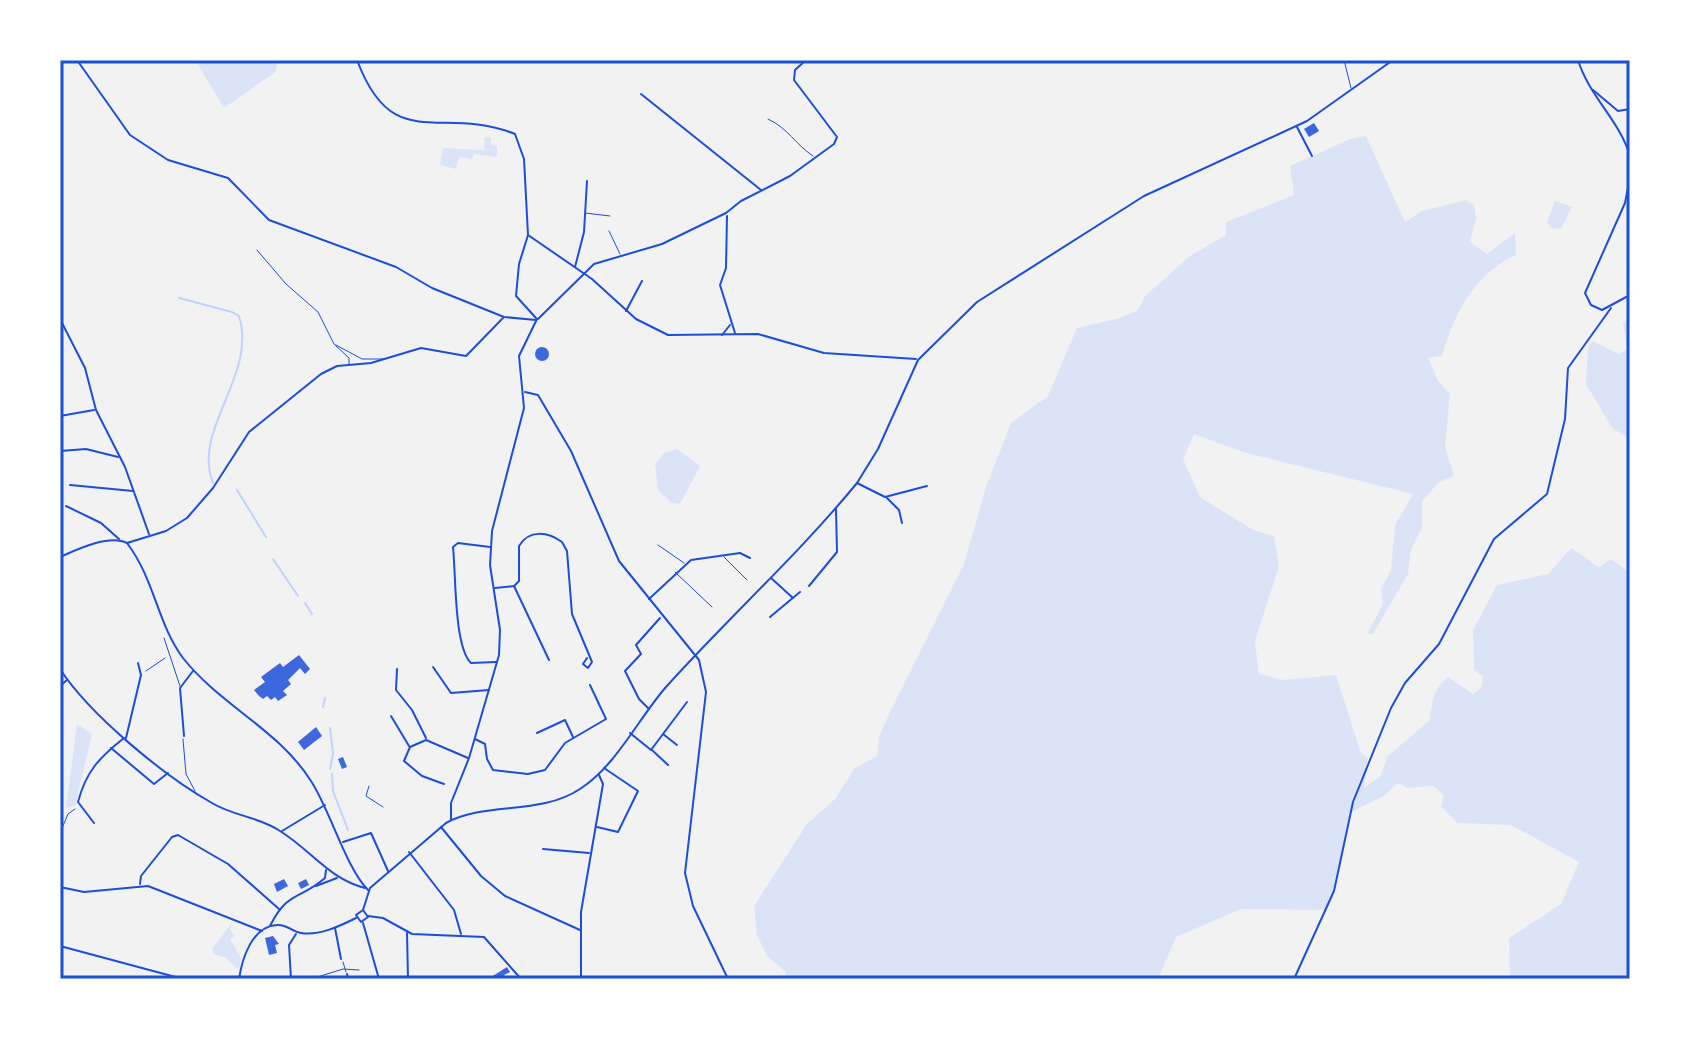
<svg xmlns="http://www.w3.org/2000/svg" width="1690" height="1039" viewBox="0 0 1690 1039" font-family="Signika,sans-serif">
  <style>
    .green { fill: #dbe4f7 }
    .lines { fill: none; stroke-linecap: round; stroke-linejoin: round }
    .stream { stroke: #bfd3fe; stroke-width: 2 }
    .building { fill: #3d67dc }
    .path { stroke: #1d4ed8; stroke-width: 1 }
    .service { stroke: #1d4ed8; stroke-width: 1 }
    .pedestrian { stroke: #1d4ed8; stroke-width: 1 }
    .minor { stroke: #1d4ed8; stroke-width: 2 }
    .tertiary { stroke: #1d4ed8; stroke-width: 2 }
    .secondary { stroke: #1d4ed8; stroke-width: 2 }
    .neatline { fill: none; stroke: #1d4ed8; stroke-width: 3 }
  </style>
  <rect width="100%" height="100%" fill="#f2f2f2"/>
  <g class="green">
    <polygon points="195,60 279,60 275,72 224,108"/>
    <path d="M1366,136L1405,222L1422,211L1466,200L1474,205L1476,218L1470,242L1487,254L1515,233L1516,255C1475,273 1454,314 1442,356L1428,358L1438,381L1450,394L1445,447L1454,476L1439,482L1422,501V527L1411,550L1408,574L1373,634H1367L1383,604L1381,590L1391,570L1395,525L1413,494L1243,452L1194,434L1183,459L1200,497L1253,530L1274,536L1279,566L1255,641L1259,674L1284,680L1336,675L1361,753L1368,758L1364,788L1380,777L1388,756L1430,720C1432,702 1433,689 1448,677L1473,694L1481,688L1483,676L1474,670L1473,630L1497,585L1548,574L1571,548L1599,567L1611,559L1630,573V979H1510L1509,938L1561,904L1579,862L1511,825L1457,823L1441,807L1444,795L1433,786L1407,788L1398,783L1384,796L1349,813L1334,891L1327,910L1241,909L1176,937L1158,979H788L785,971L767,956L757,935L754,906L807,824L835,799L855,768L877,756L879,737L891,710L964,564L986,487L1011,423L1048,396L1077,328L1120,318L1138,310L1145,296L1190,256L1226,235V222L1294,195L1290,166L1350,139Z"/>
    <polygon points="485,137 491,138 491,144 497,146 497,157 474,154 472,159 459,157 456,169 440,165 443,148 484,150"/>
    <polygon points="1555,201 1572,207 1561,229 1551,228 1547,222"/>
    <polygon points="1630,317 1630,439 1612,428 1586,384 1588,346 1593,341 1619,354 1627,349 1623,323"/>
    <polygon points="677,449 700,466 680,504 672,503 658,490 655,464 664,453"/>
    <polygon points="77,724 92,734 75,806 66,808"/>
    <polygon points="232,923 230,930 235,936 230,939 241,958 239,970 226,958 214,954 212,949"/>
  </g>
  <g class="lines">
    <g class="stream">
      <path d="M179,298L232,312L239,316C258,374 191,431 213,483"/>
      <polyline points="237,490 266,537"/>
      <polyline points="273,559 298,596"/>
      <polyline points="305,603 312,614"/>
      <polyline points="323,707 325,698"/>
      <polyline points="330,769 333,754 330,728"/>
      <polyline points="332,774 333,791 348,830"/>
    </g>
  </g>
  <g class="building">
    <polygon points="1314,123 1319,131 1309,137 1304,129"/>
    <circle cx="542" cy="354" r="7"/>
    <polygon points="299,655 310,669 305,674 300,668 288,680 291,684 283,691 287,695 278,701 275,697 271,700 267,696 263,699 259,696 254,690 265,682 261,677 280,663 283,667"/>
    <polygon points="316,727 322,736 304,750 298,742"/>
    <polygon points="343,757 347,767 342,769 338,759"/>
    <polygon points="284,879 288,886 277,892 274,884"/>
    <polygon points="306,879 309,885 301,889 298,883"/>
    <polygon points="273,936 279,944 275,945 277,953 269,955 265,938"/>
    <polygon points="507,967 510,972 504,975 506,979 488,979"/>
  </g>
  <g class="lines">
    <g class="path">
      <polyline points="146,671 165,658"/>
      <polyline points="60,833 68,814 75,809"/>
    </g>
    <g class="service">
      <polyline points="1344,60 1351,88"/>
      <path d="M768,119C789,129 795,144 813,156"/>
      <polyline points="585,213 610,216"/>
      <polyline points="609,231 620,254"/>
      <polyline points="257,250 286,284 318,312 334,344 349,358 349,364"/>
      <polyline points="336,345 362,359 383,359"/>
      <polyline points="658,545 684,563"/>
      <polyline points="724,557 747,580"/>
      <polyline points="675,572 712,607"/>
      <polyline points="164,638 180,686"/>
      <polyline points="183,739 186,774 195,791"/>
      <polyline points="369,786 366,796 383,807"/>
    </g>
    <g class="pedestrian">
      <polyline points="343,962 346,972"/>
      <polyline points="311,979 343,969 359,970"/>
    </g>
    <g class="minor">
      <polyline points="77,60 130,135 168,160 228,178 269,220 396,267 432,288 504,317 536,320"/>
      <path d="M357,60C393,156 440,104 515,134L524,159L528,235L592,279L636,319L668,335L758,334L824,353L916,359"/>
      <path d="M1578,60C1589,96 1620,121 1630,156"/>
      <polyline points="1593,90 1618,111 1630,109"/>
      <polyline points="641,94 761,190"/>
      <polyline points="1297,127 1312,156"/>
      <polyline points="1630,177 1625,203 1585,293 1591,305 1602,310 1630,295"/>
      <polyline points="727,216 726,268 720,285 735,333"/>
      <polyline points="528,235 519,264 516,296 536,318"/>
      <polyline points="575,267 584,232 587,181"/>
      <polyline points="626,311 642,281"/>
      <polyline points="60,319 85,368 96,410 125,467 149,534"/>
      <polyline points="538,319 594,264 662,244 726,213 741,201 790,176 834,144 837,137 794,80 795,70 806,60"/>
      <polyline points="722,335 730,325"/>
      <polyline points="525,392 538,395 571,451 619,561 699,660 706,692 685,873 693,906 728,979"/>
      <polyline points="60,416 94,410"/>
      <polyline points="60,451 86,449 118,457"/>
      <polyline points="857,483 885,497 927,486"/>
      <polyline points="70,485 133,491"/>
      <polyline points="887,498 899,510 902,523"/>
      <polyline points="66,506 101,523 119,539"/>
      <path d="M490,547L458,543L453,547C456,575 454,647 471,663L496,662"/>
      <path d="M60,557C78,549 109,534 127,543L166,531L187,518L213,488L249,432L321,374L337,366L371,363L421,348L466,356L503,318"/>
      <polyline points="771,578 793,598"/>
      <polyline points="514,586 549,660"/>
      <polyline points="809,586 837,552 836,509"/>
      <path d="M495,588L514,586L519,581V546C529,529 548,532 562,542L567,551L572,614L592,662L588,668L583,664L587,658"/>
      <polyline points="649,599 691,560 740,553 750,558"/>
      <polyline points="770,617 800,592"/>
      <polyline points="433,667 451,693 489,690"/>
      <path d="M60,669C90,715 164,776 212,803C233,816 260,817 280,831C312,851 328,878 365,888"/>
      <polyline points="397,669 396,690 412,710 426,738"/>
      <polyline points="60,686 67,680"/>
      <polyline points="649,709 639,699 625,671 641,654 636,645 660,618"/>
      <polyline points="391,716 409,746"/>
      <polyline points="537,733 565,720 573,737"/>
      <polyline points="630,733 651,750 687,702"/>
      <polyline points="663,734 677,745"/>
      <polyline points="184,736 180,688 193,671"/>
      <polyline points="126,738 141,675 138,663"/>
      <polyline points="475,739 485,744 487,759 493,770 528,774 545,770 565,743 606,719 590,685"/>
      <polyline points="111,748 154,784 168,773"/>
      <polyline points="652,750 668,765"/>
      <polyline points="444,784 422,776 404,761 410,747 426,740 468,758"/>
      <path d="M94,823L78,802C86,771 100,757 124,738"/>
      <polyline points="441,827 481,876 505,896 580,930"/>
      <polyline points="597,827 618,832 638,791 604,768"/>
      <polyline points="282,831 325,805"/>
      <polyline points="343,842 371,833 388,871"/>
      <polyline points="543,849 589,853"/>
      <polyline points="409,852 454,910 461,934"/>
      <polyline points="140,884 141,876 172,837 178,835 228,864 279,909"/>
      <polyline points="316,886 337,878"/>
      <polyline points="60,887 84,892 148,886 262,931"/>
      <path d="M270,926C288,890 300,900 325,878L326,870"/>
      <polyline points="335,928 341,959"/>
      <polyline points="407,933 408,979"/>
      <polyline points="60,946 183,979"/>
      <polyline points="347,974 348,979"/>
      <path d="M239,979C242,959 252,926 277,925C287,924 292,932 301,933C319,936 340,926 356,918"/>
      <polyline points="291,979 289,945 296,934"/>
      <polyline points="581,979 581,912 603,784 599,775"/>
      <polyline points="1294,979 1334,891 1353,802 1391,708 1405,683 1439,644 1494,539 1547,494 1565,419 1568,368 1611,308"/>
    </g>
    <g class="tertiary">
      <path d="M127,543C155,580 157,623 183,658C220,705 279,730 311,781C330,810 346,868 368,890"/>
      <polyline points="451,820 451,803 469,758 499,655 500,630 490,565 492,531 524,408 519,356 537,319"/>
      <polyline points="368,916 383,918 412,934 484,937 521,979"/>
    </g>
    <g class="secondary">
      <path d="M363,910L368,917L361,922L356,915L363,910L370,888L446,823C487,801 539,816 580,789C616,766 638,719 666,687C728,618 798,555 857,483L878,449L918,360L977,302L1144,196L1307,121L1393,60"/>
      <polyline points="363,923 379,979"/>
    </g>
  </g>
  <rect width="1690" height="1039" fill="none" stroke="#ffffff" stroke-width="124"/>
  <rect x="62" y="62" width="1566" height="915" class="neatline"/>
</svg>
